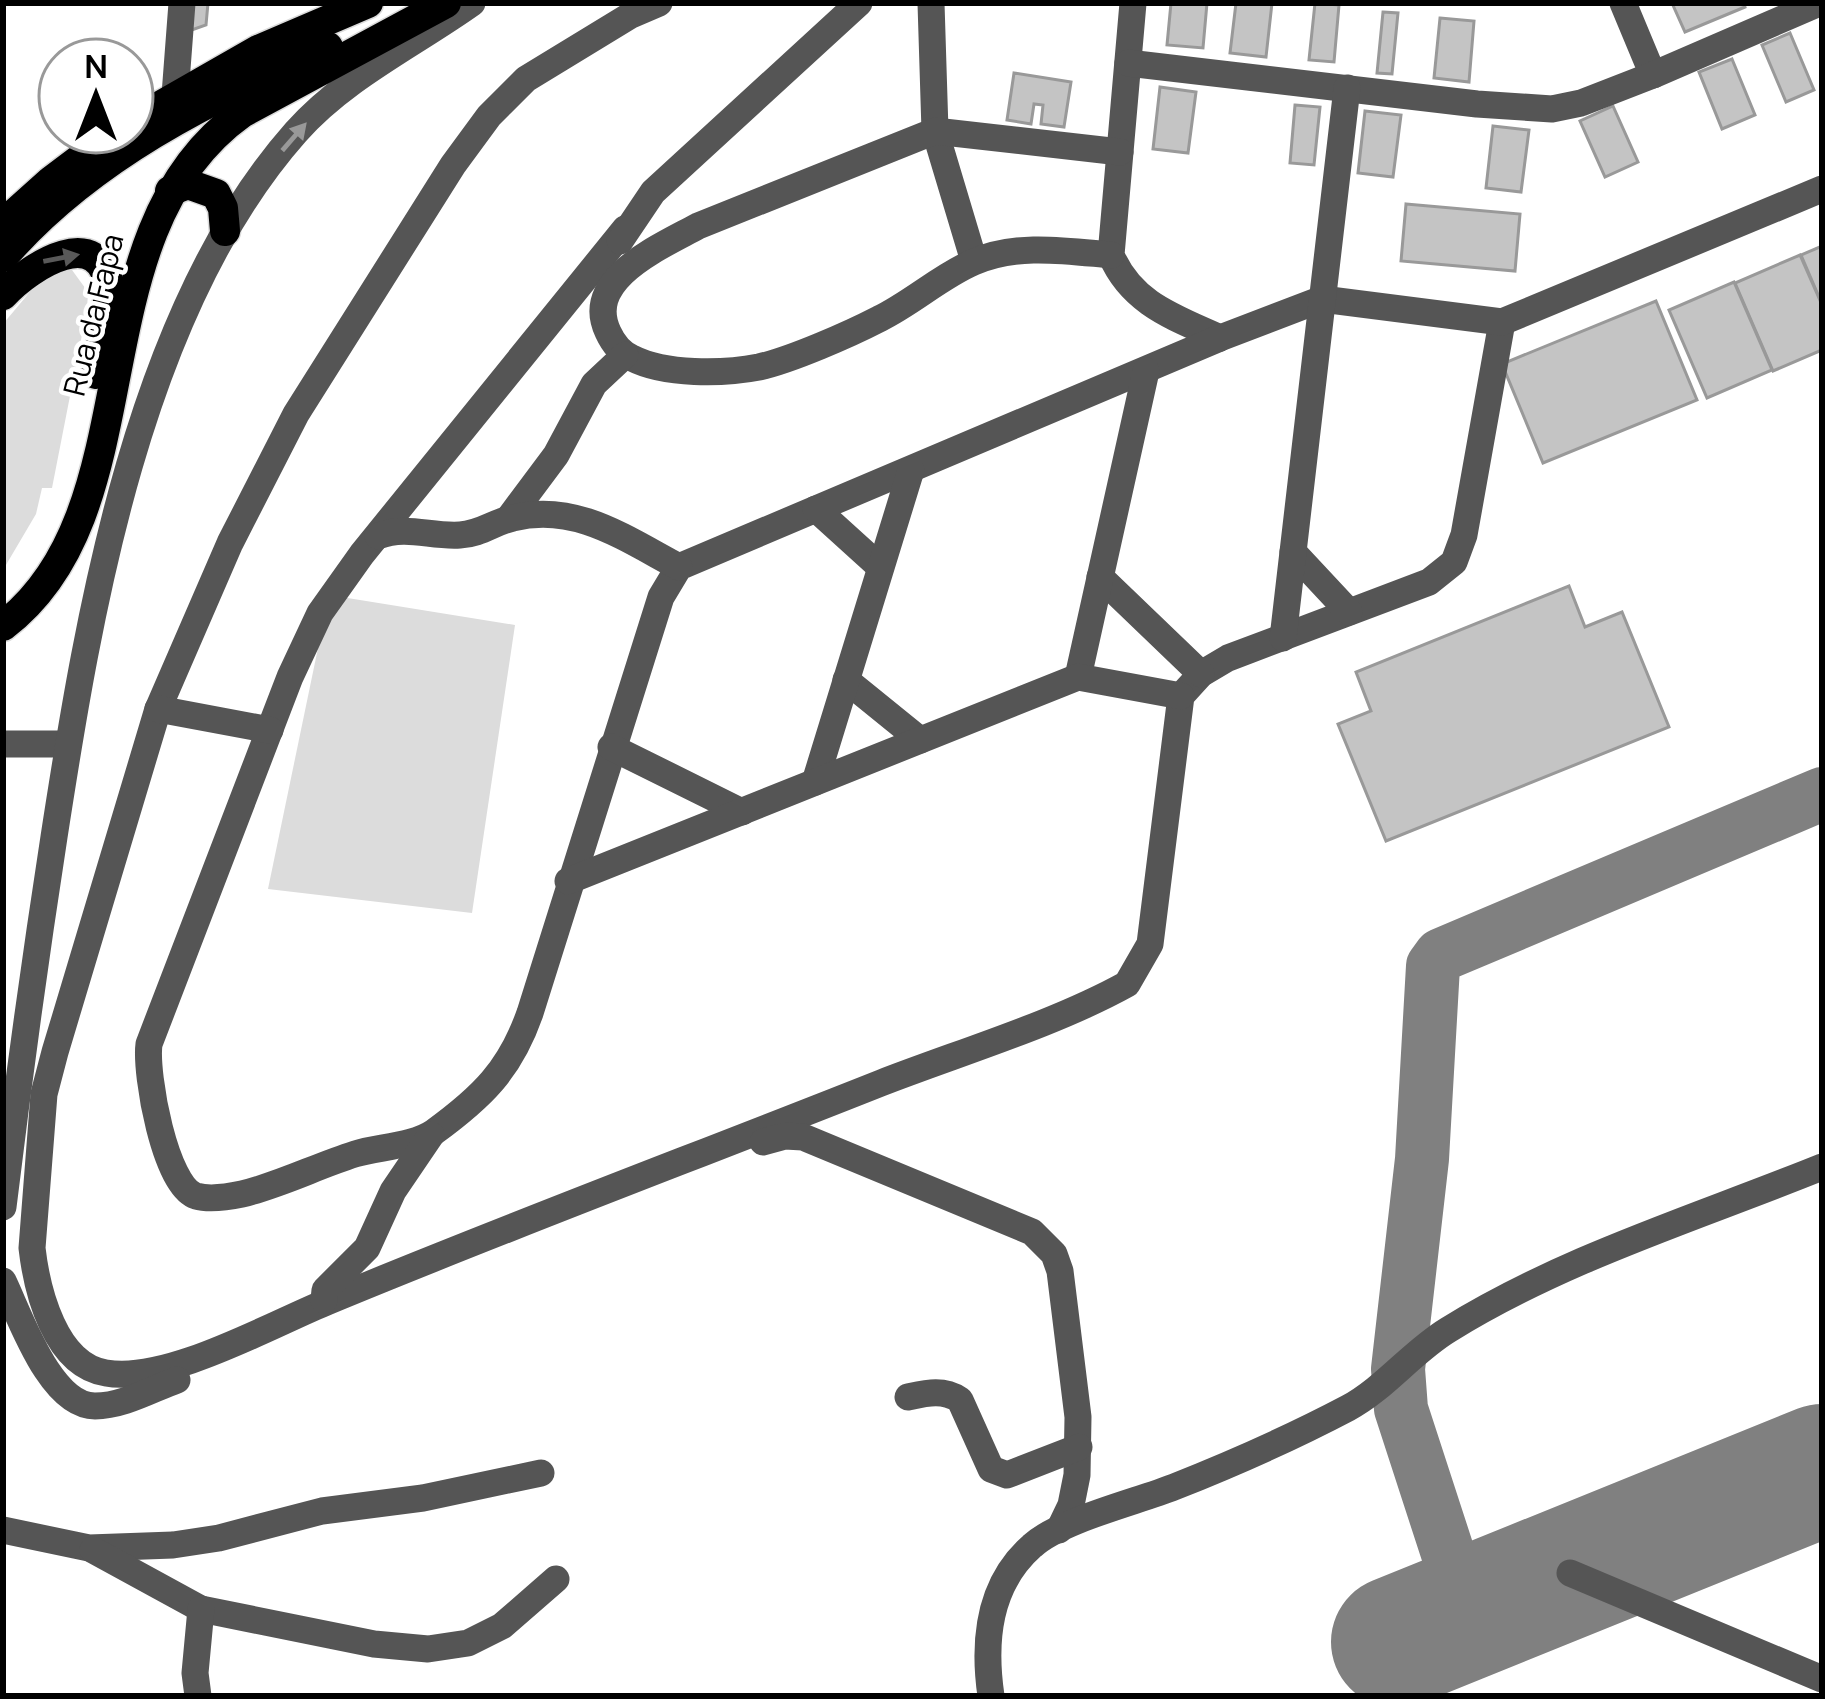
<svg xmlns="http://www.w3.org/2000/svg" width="1825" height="1699" viewBox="0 0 1825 1699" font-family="Manrope,sans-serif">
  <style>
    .green { fill: #dcdcdc }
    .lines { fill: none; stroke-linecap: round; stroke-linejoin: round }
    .taxiway { stroke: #808080; stroke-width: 54 }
    .runway { stroke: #808080; stroke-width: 132 }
    .building { fill: #c4c4c4; stroke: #999; stroke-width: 3 }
    .major-casing { stroke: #dbdbdb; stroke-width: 33 }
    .minor { stroke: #555; stroke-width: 27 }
    .major { stroke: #000; stroke-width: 30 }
    .oneway { fill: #999 }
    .oneway2 { fill: #595959 }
    .labels { text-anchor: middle; stroke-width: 9; stroke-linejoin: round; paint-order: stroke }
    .street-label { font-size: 30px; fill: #000; stroke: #fff }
  </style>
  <rect width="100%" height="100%" fill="#fff"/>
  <g class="green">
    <polygon points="56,269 72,270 88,292 87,309 52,488 42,488 36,514 3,570 3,324 40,280"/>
    <polygon points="329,595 515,625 472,913 268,889"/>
  </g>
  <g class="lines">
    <polyline class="taxiway" points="1468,1615 1401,1409 1398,1369 1422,1159 1433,966 1441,955 1822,794"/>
    <polyline class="runway" points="1397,1642 1822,1470"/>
  </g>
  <g class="building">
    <polygon points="185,3 208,3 206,25 183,33"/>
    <polygon points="1171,3 1207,3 1203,48 1167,45"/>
    <polygon points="1236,3 1272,3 1266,57 1230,53"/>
    <polygon points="1315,3 1339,5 1334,62 1309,60"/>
    <polygon points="1672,3 1744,3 1745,7 1685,32"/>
    <polygon points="1383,12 1398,13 1392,74 1377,73"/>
    <polygon points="1440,18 1474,21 1469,82 1434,78"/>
    <polygon points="1790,33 1814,90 1786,102 1762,45"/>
    <polygon points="1732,59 1755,115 1722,129 1699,72"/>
    <polygon points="1014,73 1071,82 1064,127 1041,124 1043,105 1034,104 1031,124 1007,120"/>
    <polygon points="1160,87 1196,92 1188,153 1153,149"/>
    <polygon points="1295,105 1320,107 1314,165 1290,163"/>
    <polygon points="1613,106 1638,162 1605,177 1580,121"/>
    <polygon points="1365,111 1401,115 1393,177 1358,173"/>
    <polygon points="1493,126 1529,130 1521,192 1486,188"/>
    <polygon points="1406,204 1520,214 1515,271 1401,261"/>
    <polygon points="1822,246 1822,304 1801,255"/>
    <polygon points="1800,255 1822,305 1822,350 1773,371 1735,283"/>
    <polygon points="1734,282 1772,370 1707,398 1669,310"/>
    <polygon points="1656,301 1697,400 1543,463 1502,364"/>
    <polygon points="1569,586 1585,627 1622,612 1669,727 1386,841 1338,724 1371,711 1356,672"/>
  </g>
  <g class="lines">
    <defs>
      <g id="major">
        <polyline points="132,122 258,50 368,3"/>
        <polyline points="170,191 188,184 216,194 223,208 225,231"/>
        <polyline points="3,224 51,181 116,132"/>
        <path d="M3,257C89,158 209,98 328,47"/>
        <path d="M3,295C30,266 101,220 110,290L96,374"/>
        <path d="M3,626C158,508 71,235 242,113L446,3"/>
      </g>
    </defs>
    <use href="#major" class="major-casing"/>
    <g class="minor">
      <path d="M659,3L631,15L526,79L489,116L453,165L296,414L230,543L158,709L55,1052L44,1094L32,1248C37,1291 55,1365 106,1373C167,1384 272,1324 329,1301C512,1225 697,1156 881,1083C958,1053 1055,1024 1127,984L1150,944L1181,696L1201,674L1228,658L1429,582L1454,562L1464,535L1502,322"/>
      <polyline points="931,3 935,131 974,261"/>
      <path d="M1133,3L1111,255C1132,304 1174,317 1220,338"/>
      <polyline points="1623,3 1653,75"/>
      <polyline points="1128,63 1477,104 1552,109 1581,103 1653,75 1819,3"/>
      <polyline points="175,95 182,3"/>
      <path d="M625,229L362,554L320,613L290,677L149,1044C145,1074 165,1186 196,1196C210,1200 228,1197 242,1194C280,1185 317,1166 355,1154C378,1147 414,1146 434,1132C482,1097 510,1070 530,1013L661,597L679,567L1220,338L1322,299L1502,322L1822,189"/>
      <polyline points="620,241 653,192 859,3"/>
      <path d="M1111,255C1066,251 1017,243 974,262C941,276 912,303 879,319C850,334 791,360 759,367C723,374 665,375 632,358C621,353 613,343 608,332C583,279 660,247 698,226L935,131L1120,152"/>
      <polyline points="816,509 880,567"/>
      <polyline points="509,518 556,455 594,384 625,355"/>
      <path d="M378,536C407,525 430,537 460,535C481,534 494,522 513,518C575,502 626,539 679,567"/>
      <polyline points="1293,552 1349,612"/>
      <polyline points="1100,577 1201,674"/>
      <polyline points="1283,638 1347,88"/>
      <polyline points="1078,677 1146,371"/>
      <polyline points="846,680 920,740"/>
      <polyline points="158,709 270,730"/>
      <polyline points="3,744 68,744"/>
      <polyline points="611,747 742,812"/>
      <polyline points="815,782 911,470"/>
      <polyline points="568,881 1078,677 1181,696"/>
      <polyline points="763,1142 785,1136 803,1137 1032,1232 1054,1254 1060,1271 1078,1417 1077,1475 1071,1505 1059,1530"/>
      <path d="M3,1207C18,1083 35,960 54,837C89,610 139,309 296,132C345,77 413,45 472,3"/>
      <path d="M3,1281C20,1316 50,1406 95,1406C123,1406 152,1389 177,1380"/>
      <polyline points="324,1300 325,1290 367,1248 393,1191 431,1135"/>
      <path d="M908,1397C927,1393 943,1389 960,1400L991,1469L1007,1475L1079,1447"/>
      <polyline points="3,1530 89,1548 173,1545 219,1538 322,1511 423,1498 541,1473"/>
      <polyline points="93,1550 201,1609 374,1644 428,1649 468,1643 502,1626 556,1579"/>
      <polyline points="1570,1573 1822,1679"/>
      <polyline points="198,1696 195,1673 201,1609"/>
      <path d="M991,1696C983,1641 988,1585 1032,1546C1060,1520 1136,1502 1174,1487C1232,1464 1293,1437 1348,1408C1385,1388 1412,1352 1448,1330C1564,1258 1696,1218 1822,1167"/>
    </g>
    <use href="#major" class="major"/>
  </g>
  <defs><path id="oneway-solid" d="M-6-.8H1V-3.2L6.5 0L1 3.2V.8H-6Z" transform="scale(3)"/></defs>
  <use class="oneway" href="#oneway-solid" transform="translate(294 137) rotate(-49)"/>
  <use class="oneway2" href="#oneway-solid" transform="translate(61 258) rotate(-11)"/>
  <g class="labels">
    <g class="street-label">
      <text transform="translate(94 315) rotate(-76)" y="10">Rua da Fapa</text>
    </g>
  </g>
  <rect width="1825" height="1699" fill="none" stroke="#000000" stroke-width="12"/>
  <g transform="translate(96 96)"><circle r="57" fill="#ffffff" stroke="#999999" stroke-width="3"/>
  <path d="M0-9L21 45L0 30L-21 45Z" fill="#000000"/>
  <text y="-18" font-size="33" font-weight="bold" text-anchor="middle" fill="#000000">N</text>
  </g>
</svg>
